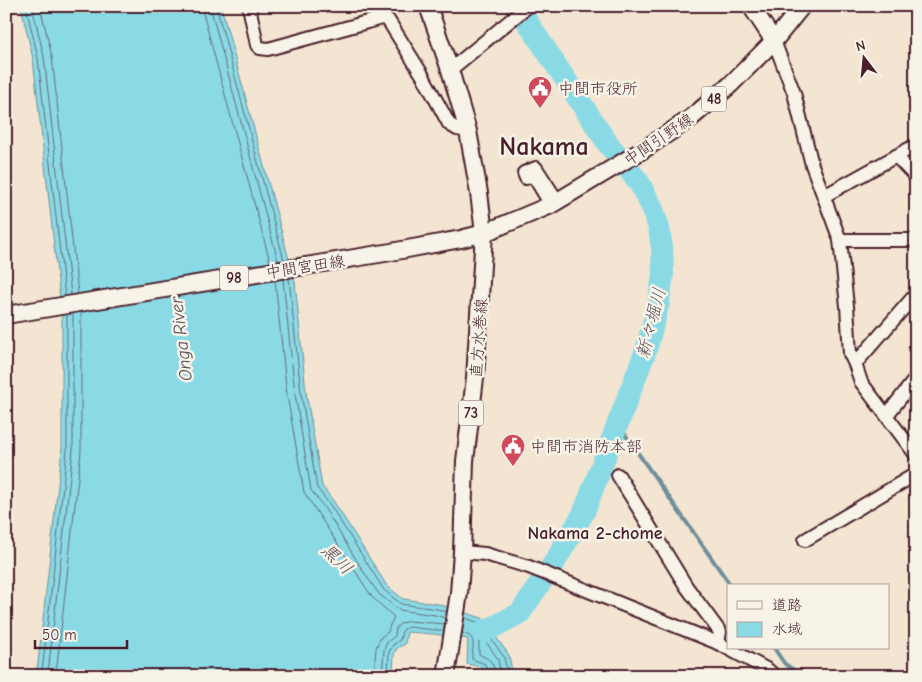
<svg xmlns="http://www.w3.org/2000/svg" width="922" height="682" viewBox="0 0 922 682" font-family="'Comic Neue','Klee One',sans-serif">
  <style>
    .water { fill: #8adae6; stroke: #708f9b }
    .lines { fill: none; stroke-linecap: round; stroke-linejoin: round }
    .shore { stroke: #646a76; stroke-width: 1 }
    .stream { stroke: #708f9b; stroke-width: 4 }
    .river { stroke: #8adae6; stroke-width: 22 }
    .minor-casing { stroke: #4a1f2b; stroke-width: 16 }
    .major-casing { stroke: #4a1f2b; stroke-width: 20 }
    .minor { stroke: #f7f3e8; stroke-width: 12 }
    .major { stroke: #f7f3e8; stroke-width: 16 }
    .labels { text-anchor: middle; stroke-width: 5; stroke-linejoin: round; paint-order: stroke }
    .shield { fill: #f7f3e8; stroke: #7e5f64; stroke-width: 1 }
    .shield-label { font-size: 15px; font-weight: bold; fill: #4a1f2b }
    .poi-label { font-size: 16px; fill: #4a1f2b; stroke: #f7f3e8; text-anchor: start }
    .street-label { font-size: 16px; fill: #4a1f2b; stroke: #f7f3e8 }
    .water-label { font-size: 18px; font-style: italic; fill: #5a4e5a; stroke: #f7f3e8 }
    .neighbourhood-label { font-size: 18px; font-weight: bold; fill: #4a1f2b; stroke: #f7f3e8 }
    .town-label { font-size: 26px; font-weight: bold; fill: #4a1f2b; stroke: #f7f3e8 }
  </style>
  <rect width="100%" height="100%" fill="#f3e5d1"/>
  <filter id="ink" filterUnits="userSpaceOnUse"><feTurbulence type="fractalNoise" baseFrequency=".02" numOctaves="2"/><feDisplacementMap in="SourceGraphic" scale="10" xChannelSelector="R" yChannelSelector="G"/><feConvolveMatrix kernelMatrix="1 2 1 2 8 2 1 2 1" color-interpolation-filters="sRGB"/></filter>
  <g filter="url(#ink)">
    <polygon class="water" points="21,6 221,6 295,282 306,392 322,486 334,502 387,586 403,599 438,604 482,618 509,655 513,676 485,676 482,667 467,664 468,639 434,634 407,632 405,644 397,648 394,654 393,676 35,676 38,663 62,449 62,316 33,59"/>
    <g class="lines">
      <g class="shore">
        <polyline points="26,6 38,58 65,296"/>
        <polyline points="32,6 44,57 71,295"/>
        <polyline points="40,6 52,57 78,294"/>
        <polyline points="202,6 203,13 270,262"/>
        <polyline points="210,6 278,261"/>
        <polyline points="216,6 284,260"/>
        <polyline points="289,278 301,393 317,488 330,505 384,590 401,604 437,609 447,612"/>
        <polyline points="283,279 295,394 311,490 325,509 365,574 379,594 399,610 435,615 446,618"/>
        <polyline points="275,280 287,395 304,492 372,597 394,617 390,625 388,632 381,637 376,648 375,660 375,676"/>
        <polyline points="465,618 480,623 504,657 508,676"/>
        <path d="M462,633C478,636 472,646 472,659L485,664L489,676"/>
        <polyline points="40,676 43,664 67,450 67,315"/>
        <polyline points="47,676 49,664 73,450 73,314"/>
        <polyline points="54,676 57,665 81,451 81,312"/>
        <polyline points="382,676 384,650 387,642 395,636 396,628 400,624 408,621 445,624"/>
        <polyline points="388,676 389,652 393,645 400,640 402,632 404,629 408,627 444,631"/>
        <path d="M495,676C494,661 490,660 479,654V641L481,639H484L498,659L501,676"/>
      </g>
      <g class="stream">
        <polyline points="617,428 624,433 731,586"/>
        <polyline points="774,648 784,663 802,676"/>
      </g>
      <polyline class="river" points="484,632 520,613 556,560 584,512 646,350 659,302 663,274 662,248 659,228 652,207 638,181 608,144 517,6"/>
      <defs>
        <g id="minor">
          <polyline points="249,6 257,45 260,48 268,49 382,18 388,20 423,76 449,124 457,129 468,131"/>
          <polyline points="774,41 794,93 812,165 840,240 847,306 850,354 855,364 861,382 916,455"/>
          <polyline points="450,70 528,6"/>
          <polyline points="896,156 916,177"/>
          <polyline points="824,196 916,145"/>
          <polyline points="551,205 533,175 526,178 524,173 536,168 558,202"/>
          <polyline points="840,240 916,240"/>
          <polyline points="855,364 916,294"/>
          <polyline points="887,415 916,378"/>
          <polyline points="618,475 686,586 720,632 718,643"/>
          <polyline points="805,540 916,474"/>
          <polyline points="462,552 485,554 529,567 718,643 768,670 775,676"/>
        </g>
        <g id="major">
          <polyline points="428,6 450,70 468,131 479,193 484,233 475,378 465,461 462,552 459,593 446,676"/>
          <polyline points="751,6 774,41"/>
          <polyline points="6,315 391,252 461,239 484,233 551,205 646,148 691,118 730,85 774,41 802,6"/>
        </g>
      </defs>
      <use href="#minor" class="minor-casing"/>
      <use href="#major" class="major-casing"/>
      <use href="#minor" class="minor"/>
      <use href="#major" class="major"/>
    </g>
  </g>
  <defs>
    <symbol id="civic-pin" viewBox="-11 -11 22 30"><path d="M0 17L-7.5 6A9.5 9.5 0 1 1 7.5 6Z" fill="#d1495b" stroke="#f7f3e8"/><path d="M-.6-6.5H3V-4.5H.6V-3L4-1V1h2V6H-6V1h2V-1L-.6-3ZM-1.2 2.5V6h2.4V2.5Z" fill="#fff"/></symbol>
  </defs>
  <g fill-rule="evenodd">
    <use href="#civic-pin" x="526" y="74" width="28" height="38"/>
    <use href="#civic-pin" x="499" y="432" width="28" height="38"/>
  </g>
  <g class="labels">
    <g class="shield">
      <rect x="701.5" y="86.5" width="25" height="25" rx="4"/>
      <rect x="220" y="265.5" width="28" height="25" rx="4"/>
      <rect x="458.5" y="400.5" width="25" height="25" rx="4"/>
    </g>
    <g class="shield-label">
      <text x="714" y="104">48</text>
      <text x="234" y="283">98</text>
      <text x="471" y="418">73</text>
    </g>
    <g class="poi-label">
      <text x="558" y="94">中間市役所</text>
      <text x="530" y="452">中間市消防本部</text>
    </g>
    <g class="street-label">
      <text transform="translate(658 139) rotate(-34)" y="6">中間引野線</text>
      <text transform="translate(305 266) rotate(-9)" y="6">中間宮田線</text>
      <text transform="translate(478 338) rotate(-86)" y="6">直方水巻線</text>
    </g>
    <g class="water-label">
      <text transform="translate(651 323) rotate(-76)" y="6">新々堀川</text>
      <text transform="translate(181 339) rotate(-97)" y="6">Onga River</text>
      <text transform="translate(337 559) rotate(44)" y="6">黒川</text>
    </g>
    <g class="neighbourhood-label">
      <text x="595" y="539">Nakama 2-chome</text>
    </g>
    <g class="town-label">
      <text x="544" y="155">Nakama</text>
    </g>
  </g>
  <rect width="922" height="682" fill="none" stroke="#f7f3e8" stroke-width="25"/>
  <rect x="12" y="12" width="897" height="657" fill="none" stroke="#4a1f2b" stroke-width="2" filter="url(#ink)"/>
  <rect x="727" y="584" width="162" height="65" fill="#f7f3e8" stroke="#b29e9c"/>
  <rect x="737" y="601" width="25" height="8" fill="#f7f3e8" stroke="#b29e9c"/>
  <text x="772" y="610" font-size="15" fill="#4a1f2b">道路</text>
  <rect x="737" y="622" width="25" height="15" fill="#8adae6" stroke="#b29e9c"/>
  <text x="772" y="634" font-size="15" fill="#4a1f2b">水域</text>
  <g transform="translate(864 58) rotate(344)" stroke="#f7f3e8" stroke-width="4" paint-order="stroke">
  <path d="M0-4L9 19L0 12L-9 19Z" fill="#4a1f2b"/>
  <text y="-8" font-size="14" font-weight="bold" text-anchor="middle" fill="#4a1f2b">N</text>
  </g>
  <path d="M35 640v8h92v-8" fill="none" stroke="#4a1f2b" stroke-width="2.5"/>
  <text x="42" y="640" font-size="15" fill="#4a1f2b" stroke="#f7f3e8" stroke-width="4" paint-order="stroke">50 m</text>
</svg>
